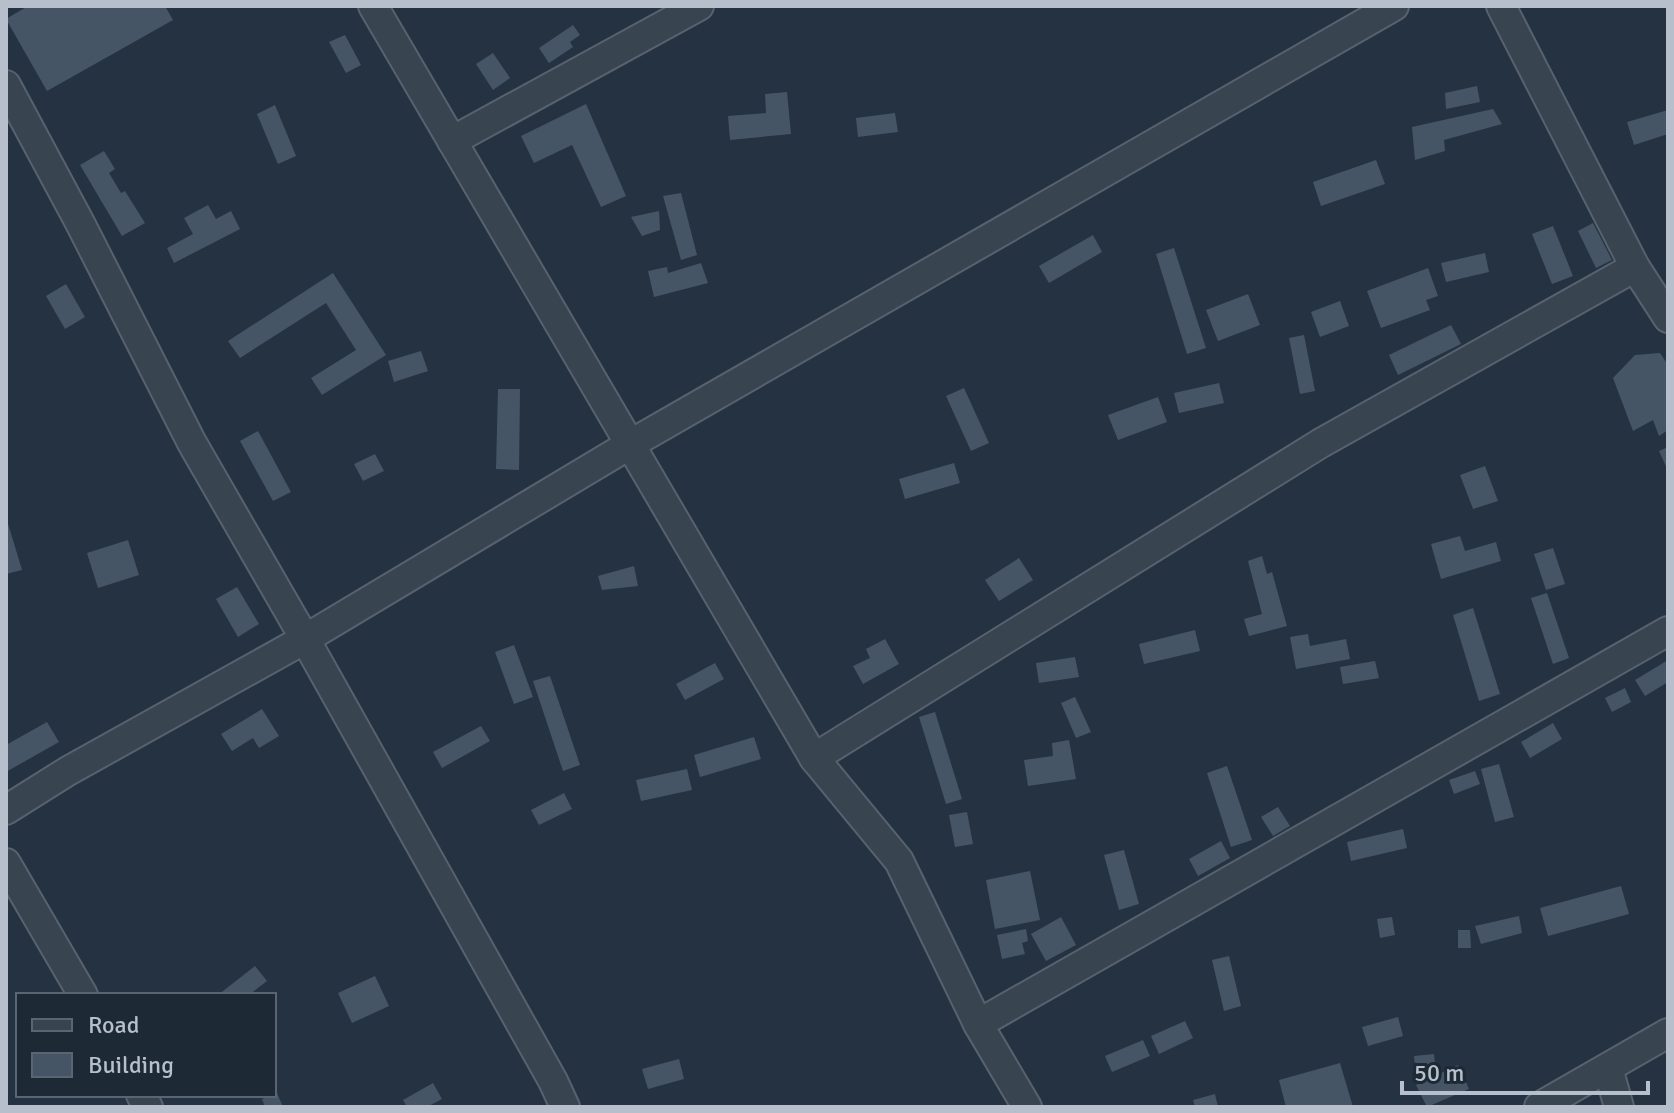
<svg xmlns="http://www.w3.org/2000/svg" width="1674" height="1113" viewBox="0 0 1674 1113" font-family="Signika,sans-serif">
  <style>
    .building { fill: #465566 }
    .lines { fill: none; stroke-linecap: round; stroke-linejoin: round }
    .street-casing { stroke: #57626e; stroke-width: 32 }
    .street { stroke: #394451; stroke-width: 28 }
  </style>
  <rect width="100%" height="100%" fill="#253241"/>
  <g class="building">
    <polygon points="28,6 165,6 173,20 47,91 6,19"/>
    <polygon points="573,25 580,35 570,42 573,47 549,63 539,48"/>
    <polygon points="345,35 361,65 346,73 329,42"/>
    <polygon points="493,53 510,78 493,90 476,64"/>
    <polygon points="1477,86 1480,102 1446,109 1445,93"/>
    <polygon points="787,92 791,134 730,140 728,116 766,113 765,94"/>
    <polygon points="586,104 626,196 601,207 572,145 534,163 521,136"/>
    <polygon points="275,105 296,156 278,164 257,114"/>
    <polygon points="1493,109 1502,124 1444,140 1445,151 1415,160 1412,127"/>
    <polygon points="1668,110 1668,134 1634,145 1627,122"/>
    <polygon points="895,113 898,132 858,137 856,118"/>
    <polygon points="104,151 115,169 109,173 121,193 125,191 145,223 122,236 80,165"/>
    <polygon points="1376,160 1385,184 1321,206 1313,182"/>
    <polygon points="681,193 697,255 681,260 663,196"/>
    <polygon points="208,205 216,219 231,211 240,229 174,263 167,248 193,234 184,218"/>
    <polygon points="659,211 660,230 642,236 631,217"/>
    <polygon points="1593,223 1612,260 1596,268 1578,231"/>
    <polygon points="1553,226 1573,276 1552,284 1532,234"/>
    <polygon points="1093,235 1102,252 1049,283 1039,266"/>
    <polygon points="1174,248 1206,348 1187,354 1156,254"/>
    <polygon points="1485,253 1489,272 1446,282 1441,263"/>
    <polygon points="701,263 708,283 654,297 648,271 667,267 668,273"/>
    <polygon points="1428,268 1438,296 1426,300 1430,310 1381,328 1367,291"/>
    <polygon points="333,273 386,355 322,395 311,378 356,350 326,303 240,358 228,341"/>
    <polygon points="66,284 85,317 65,329 46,296"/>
    <polygon points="1248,294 1260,325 1218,341 1206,310"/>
    <polygon points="1340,301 1349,326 1320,337 1311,312"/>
    <polygon points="1451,325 1461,344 1398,375 1389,355"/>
    <polygon points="1304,335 1315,391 1300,394 1289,338"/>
    <polygon points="421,351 428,371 394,382 388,361"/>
    <polygon points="1660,353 1668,365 1668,430 1659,436 1653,420 1633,431 1613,378 1635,355"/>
    <polygon points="1219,383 1224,403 1179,413 1174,393"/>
    <polygon points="964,388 989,443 971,451 946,396"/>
    <polygon points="498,389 520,389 519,470 496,469"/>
    <polygon points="1158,397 1167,422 1118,440 1108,415"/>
    <polygon points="258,431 291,492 273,501 240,441"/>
    <polygon points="1668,447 1668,471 1659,451"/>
    <polygon points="375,454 384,471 363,481 354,464"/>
    <polygon points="954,463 960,483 905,499 899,479"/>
    <polygon points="1485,466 1498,501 1473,509 1460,475"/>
    <polygon points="6,517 22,570 6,574"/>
    <polygon points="1460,536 1465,551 1496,542 1501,561 1441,579 1431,544"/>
    <polygon points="128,540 139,575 98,588 87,553"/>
    <polygon points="1553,548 1565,584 1546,590 1534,554"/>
    <polygon points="1262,556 1267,574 1272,572 1287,626 1249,636 1244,619 1262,614 1248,561"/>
    <polygon points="1019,558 1033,580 999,601 985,580"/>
    <polygon points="634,566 638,586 602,590 598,576"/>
    <polygon points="237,587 259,624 238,637 216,599"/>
    <polygon points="1547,593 1569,658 1553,664 1531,598"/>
    <polygon points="1473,608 1500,694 1479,701 1453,615"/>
    <polygon points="1195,630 1200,651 1144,664 1139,644"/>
    <polygon points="1308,634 1310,646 1346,639 1350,659 1296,669 1290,637"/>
    <polygon points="885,639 899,664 863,684 853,666 870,658 866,649"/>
    <polygon points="514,645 533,697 514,704 495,652"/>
    <polygon points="1075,657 1079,677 1039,683 1036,663"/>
    <polygon points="1668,660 1668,682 1645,696 1635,680"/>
    <polygon points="1375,661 1379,678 1343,684 1340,667"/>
    <polygon points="715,663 724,679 685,700 676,684"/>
    <polygon points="550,676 580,765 563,771 533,681"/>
    <polygon points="1625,688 1631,702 1612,712 1605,698"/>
    <polygon points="1075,697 1091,732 1076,738 1061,703"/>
    <polygon points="262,709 279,736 259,748 253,738 232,751 221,734"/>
    <polygon points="935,712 962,799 946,804 919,717"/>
    <polygon points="47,722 59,742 6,772 6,745"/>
    <polygon points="1553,723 1562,739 1530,758 1521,742"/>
    <polygon points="481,726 490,741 442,768 433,752"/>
    <polygon points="754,737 761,759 700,777 694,755"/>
    <polygon points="1069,740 1076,779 1028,786 1024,760 1053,756 1052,743"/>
    <polygon points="1499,764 1514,817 1495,822 1481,769"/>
    <polygon points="1227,766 1252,840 1231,847 1207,773"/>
    <polygon points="687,769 692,790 641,801 636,780"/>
    <polygon points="1475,771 1480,784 1454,794 1449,780"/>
    <polygon points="564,793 572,809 539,825 531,810"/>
    <polygon points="1278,807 1290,826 1273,836 1261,817"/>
    <polygon points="967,812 973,844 955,847 949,815"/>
    <polygon points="1403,829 1407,848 1351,861 1347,842"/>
    <polygon points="1221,841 1230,858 1198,876 1189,859"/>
    <polygon points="1124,850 1139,904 1119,910 1104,855"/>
    <polygon points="1030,871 1040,920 995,929 986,880"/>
    <polygon points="1621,886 1629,914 1548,936 1540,908"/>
    <polygon points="1519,916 1522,933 1481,944 1475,926"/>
    <polygon points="1061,917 1076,945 1046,961 1031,934"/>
    <polygon points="1392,917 1395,935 1380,938 1377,919"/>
    <polygon points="1026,929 1028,941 1022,943 1025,954 1002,959 997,935"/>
    <polygon points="1458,930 1470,930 1471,948 1458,948"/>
    <polygon points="1229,956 1241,1006 1224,1011 1212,960"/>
    <polygon points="255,966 267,981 249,995 218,995"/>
    <polygon points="375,976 389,1006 352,1023 338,993"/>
    <polygon points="1398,1017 1403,1036 1368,1046 1362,1027"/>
    <polygon points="1185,1021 1193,1038 1159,1054 1151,1036"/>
    <polygon points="1143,1040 1150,1056 1112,1072 1105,1056"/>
    <polygon points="1434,1054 1436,1075 1416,1077 1414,1056"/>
    <polygon points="679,1059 684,1079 648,1089 642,1069"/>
    <polygon points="1340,1063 1353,1107 1286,1107 1279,1080"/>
    <polygon points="1458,1065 1469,1089 1427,1107 1416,1085"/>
    <polygon points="433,1083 442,1099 427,1107 407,1107 403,1100"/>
    <polygon points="277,1093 283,1107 265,1107 262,1099"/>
    <polygon points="1215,1094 1218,1107 1195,1107 1193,1100"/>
  </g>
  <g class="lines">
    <defs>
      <g id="street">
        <polyline points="373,6 814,758 899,861 978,1024 1027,1107"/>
        <polyline points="1501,6 1635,267 1668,318"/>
        <polyline points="6,85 80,223 192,443 305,639 553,1081 565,1107"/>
        <polyline points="452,141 699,6"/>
        <polyline points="814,758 1321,443 1635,267"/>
        <polyline points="6,810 68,771 305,639 629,445 1394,6"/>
        <polyline points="6,863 83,995"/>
        <polyline points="978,1024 1668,631"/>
        <polyline points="1608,1068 1619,1107"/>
        <polyline points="141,1095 148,1107"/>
        <polyline points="1539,1107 1668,1033"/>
      </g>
    </defs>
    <use href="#street" class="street-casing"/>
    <use href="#street" class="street"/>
  </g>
  <rect width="1674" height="1113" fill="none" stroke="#b6bfcb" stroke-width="16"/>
  <rect x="16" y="993" width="260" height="104" fill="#1e2936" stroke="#5b6572" stroke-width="2"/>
  <rect x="32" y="1019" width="40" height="12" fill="#394451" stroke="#5b6572" stroke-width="2"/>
  <text x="88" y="1033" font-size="24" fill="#b6bfcb">Road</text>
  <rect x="32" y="1053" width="40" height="24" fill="#465566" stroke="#5b6572" stroke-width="2"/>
  <text x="88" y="1073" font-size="24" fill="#b6bfcb">Building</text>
  <path d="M1402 1081v12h246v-12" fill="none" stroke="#b6bfcb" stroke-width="4"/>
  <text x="1414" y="1081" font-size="24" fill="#b6bfcb" stroke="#1e2936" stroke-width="6" paint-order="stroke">50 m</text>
</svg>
